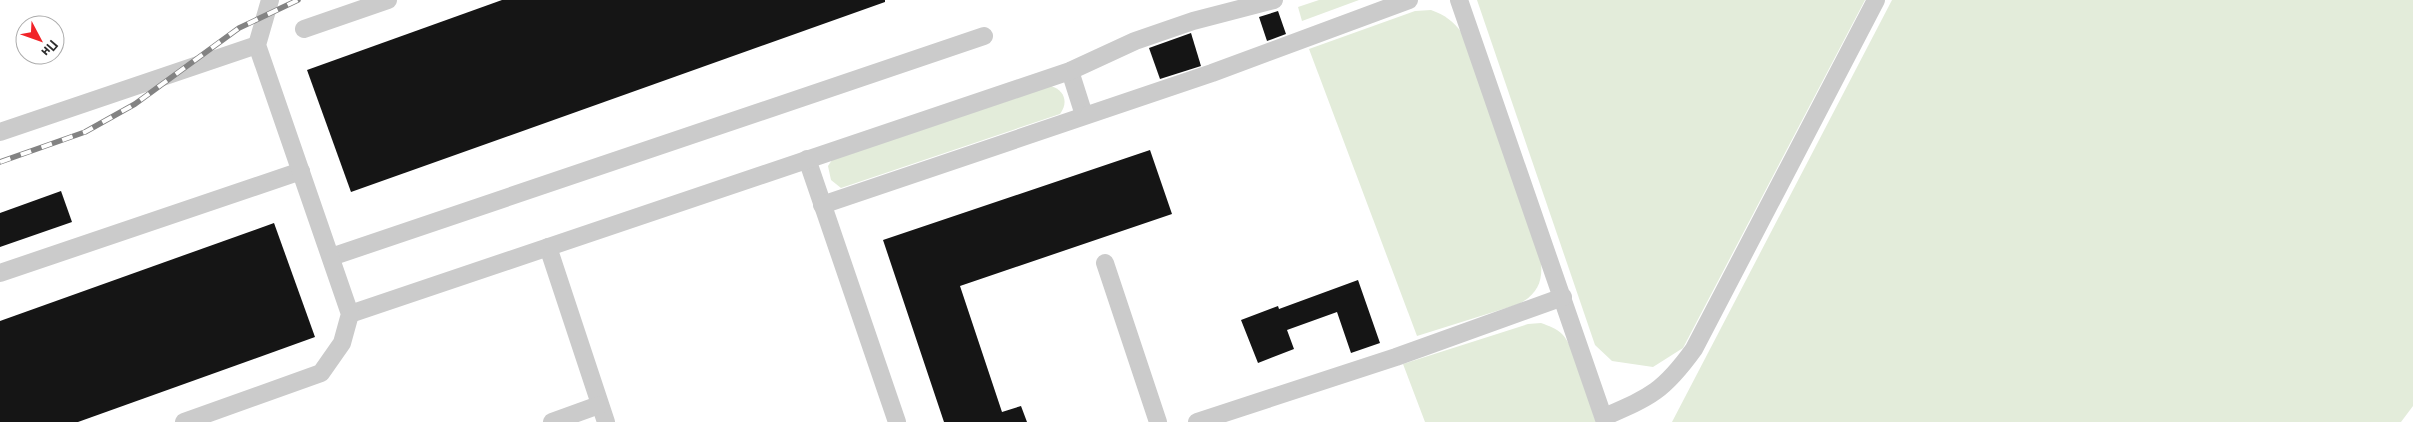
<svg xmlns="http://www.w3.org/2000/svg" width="2413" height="422" viewBox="0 0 2413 422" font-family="'PT Sans',sans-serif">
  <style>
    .green { fill: #e3ecda }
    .building { fill: #151515 }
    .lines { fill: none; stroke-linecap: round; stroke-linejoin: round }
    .minor { stroke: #cbcbcb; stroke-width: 18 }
    .rail-casing { stroke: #838383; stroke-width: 5.5 }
    .rail { stroke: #fff; stroke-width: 4; stroke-dasharray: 11; stroke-linecap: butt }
  </style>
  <rect width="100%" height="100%" fill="#fff"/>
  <g class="green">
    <polygon points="1319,0 1359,0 1302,21 1298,7"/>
    <polygon points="1477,0 1865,0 1683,348 1653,367 1612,361 1595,345"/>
    <polygon points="1892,0 2413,0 2413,406 2401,422 1672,422"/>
    <path d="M1431,10C1445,15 1453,21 1462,33L1541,262C1543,282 1537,294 1519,304L1417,336L1309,49L1415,11Z"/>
    <path d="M1051,86C1064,90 1069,102 1060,114L841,188L831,180L828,166L832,160Z"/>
    <path d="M1541,323C1549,326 1556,328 1562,334C1575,346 1589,402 1596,422H1425L1403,364L1528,324Z"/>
  </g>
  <g class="building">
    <polygon points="502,0 885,0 885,2 351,192 307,70"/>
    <polygon points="1278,11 1286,34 1267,41 1259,17"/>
    <polygon points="1191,33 1201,66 1160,79 1149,48"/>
    <polygon points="1150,150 1172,214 960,286 1002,412 1021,406 1027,422 944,422 883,240"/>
    <polygon points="61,191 72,222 0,247 0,213"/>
    <polygon points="274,223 315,337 78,422 0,422 0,321"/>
    <polygon points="1358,280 1380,343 1351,353 1337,312 1287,330 1294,349 1258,363 1241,320 1278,306 1279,309"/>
  </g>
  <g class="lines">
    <g class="minor">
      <polyline points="1459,0 1605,422"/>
      <polyline points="304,29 388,0"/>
      <polyline points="1070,71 1084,115"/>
      <polyline points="0,132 257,45"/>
      <polyline points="807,159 897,422"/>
      <polyline points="822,205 1212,73 1409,0"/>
      <polyline points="548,247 606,422"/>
      <polyline points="331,257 984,36"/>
      <polyline points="1105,263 1158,422"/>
      <polyline points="0,273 301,171"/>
      <polyline points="350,314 1070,71 1135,41 1193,21 1274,0"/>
      <path d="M1604,417C1650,397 1663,392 1694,349L1876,0"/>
      <polyline points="184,422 321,373 342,343 350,314 257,45 270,0"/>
      <polyline points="552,422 599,405"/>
      <polyline points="1197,422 1396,357 1563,297"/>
    </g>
    <defs>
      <polyline id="rail" points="0,162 85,132 135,104 239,28 298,0"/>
    </defs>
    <use href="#rail" class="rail-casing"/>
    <use href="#rail" class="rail"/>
  </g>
  <g transform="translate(40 40) rotate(131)"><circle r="24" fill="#ffffff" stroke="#ababab"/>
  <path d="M0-4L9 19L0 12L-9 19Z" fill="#f12328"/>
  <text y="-8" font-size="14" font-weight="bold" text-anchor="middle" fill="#2e2e2e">Пн</text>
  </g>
</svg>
